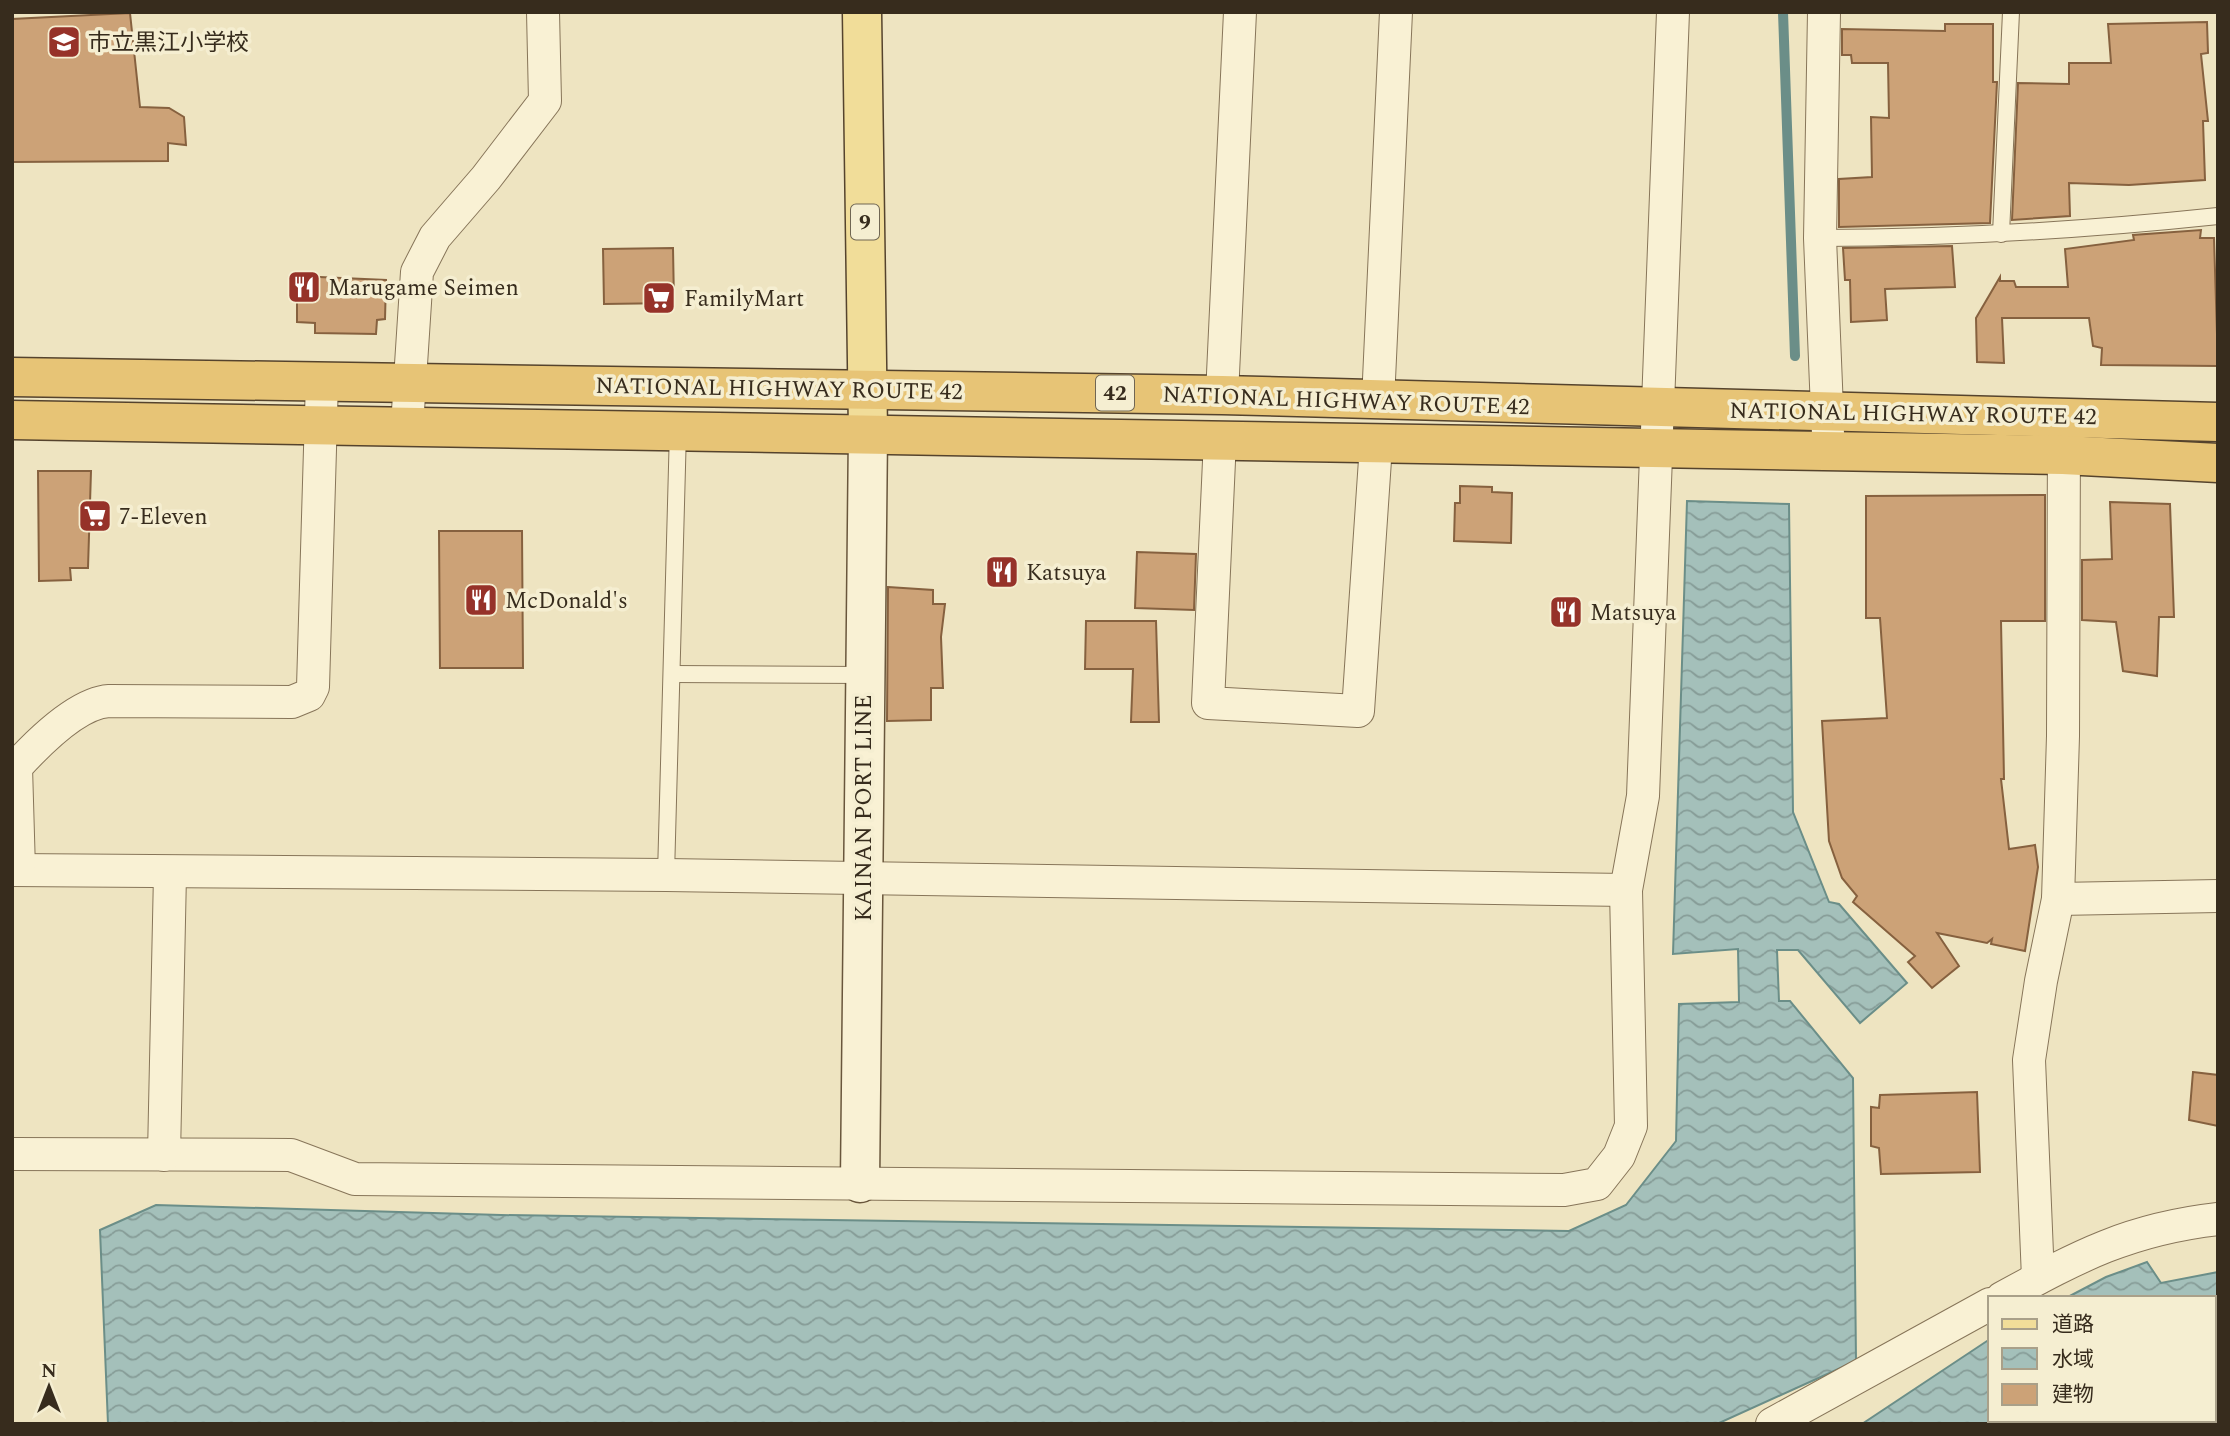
<svg xmlns="http://www.w3.org/2000/svg" width="2230" height="1436" viewBox="0 0 2230 1436" font-family="Spectral,'Noto Sans JP',serif">
  <style>
    .water { fill: url(#water-waves); stroke: #6b8e88; stroke-width: 2 }
    .lines { fill: none; stroke-linecap: round; stroke-linejoin: round }
    .stream { stroke: #6b8e88; stroke-width: 10 }
    .building { fill: #cca277; stroke: #86613f; stroke-width: 2 }
    .service-casing { stroke: #877559; stroke-width: 18 }
    .minor-casing { stroke: #877559; stroke-width: 34 }
    .secondary-casing { stroke: #69563c; stroke-width: 41 }
    .primary-casing { stroke: #55432d; stroke-width: 41 }
    .trunk-casing { stroke: #55432d; stroke-width: 41 }
    .service { stroke: #f9f1d4; stroke-width: 16 }
    .minor { stroke: #f9f1d4; stroke-width: 32 }
    .secondary { stroke: #f9f1d4; stroke-width: 38 }
    .primary { stroke: #f1dd99; stroke-width: 38 }
    .trunk { stroke: #e7c476; stroke-width: 38 }
    .labels { text-anchor: middle; stroke-width: 7; stroke-linejoin: round; paint-order: stroke }
    .shield { fill: #f5eed1; stroke: #706653; stroke-width: 2 }
    .shield-label { font-size: 21px; font-weight: bold; fill: #372c1d }
    .poi-label { font-size: 23px; fill: #372c1d; stroke: #f5eed1; text-anchor: start }
    .street-label { font-size: 23px; fill: #372c1d; stroke: #f5eed1 }
  </style>
  <defs>
    <pattern id="water-waves" width="16" height="10" patternUnits="userSpaceOnUse" patternTransform="scale(1.75)"><rect width="16" height="10" fill="#a4c0ba"/><path d="M0 5q4-4 8 0t8 0" fill="none" stroke="#869c97"/></pattern>
  </defs>
  <rect width="100%" height="100%" fill="#eee4c1"/>
  <g class="water">
    <polygon points="1687,501 1789,504 1793,812 1829,902 1839,904 1907,983 1860,1023 1798,950 1777,950 1779,1001 1790,1001 1853,1078 1856,1361 1717,1424 108,1424 100,1230 156,1205 501,1215 1569,1231 1626,1205 1676,1141 1679,1004 1739,1002 1738,949 1673,954"/>
    <polygon points="2147,1262 2161,1283 2218,1272 2218,1424 1862,1424 1990,1339 1990,1420 2214,1420 2214,1298 2066,1298 2106,1277"/>
  </g>
  <g class="lines">
    <polyline class="stream" points="1783,12 1795,356"/>
  </g>
  <g class="building">
    <polygon points="130,13 140,107 169,108 184,117 186,145 168,143 168,161 12,162 12,19"/>
    <polygon points="2207,22 2208,53 2201,54 2208,121 2203,121 2205,180 2129,185 2069,183 2070,216 2012,220 2018,83 2069,84 2069,63 2111,63 2108,24"/>
    <polygon points="1945,24 1993,24 1993,82 1997,82 1990,223 1839,227 1839,179 1872,177 1871,117 1889,118 1888,63 1852,63 1851,55 1842,55 1842,29 1945,31"/>
    <polygon points="2201,230 2200,238 2214,238 2218,366 2101,365 2102,348 2093,346 2089,318 2002,318 2004,363 1977,362 1976,318 2000,277 2000,281 2014,281 2016,287 2068,287 2065,249 2134,240 2133,235"/>
    <polygon points="1952,246 1955,287 1885,289 1887,320 1851,322 1850,280 1845,280 1843,248"/>
    <polygon points="673,248 674,303 604,304 603,249"/>
    <polygon points="297,276 386,280 385,319 377,320 376,334 315,333 315,323 297,322"/>
    <polygon points="38,471 91,471 88,568 70,568 71,580 39,581"/>
    <polygon points="1460,486 1492,487 1492,492 1512,493 1511,543 1454,541 1455,503 1460,503"/>
    <polygon points="2045,495 2045,621 2001,621 2004,779 2001,779 2009,849 2035,845 2038,867 2025,951 1991,944 1992,939 1987,943 1937,933 1959,966 1932,988 1908,962 1915,956 1853,902 1857,896 1842,878 1829,841 1822,721 1887,718 1880,618 1866,618 1866,496"/>
    <polygon points="2110,502 2170,504 2174,617 2159,617 2157,676 2123,671 2116,622 2082,620 2082,560 2112,559"/>
    <polygon points="439,531 522,531 523,668 440,668"/>
    <polygon points="1137,552 1196,554 1194,610 1135,608"/>
    <polygon points="888,587 933,590 933,604 945,604 941,637 943,688 931,688 931,720 887,721"/>
    <polygon points="1086,621 1156,621 1159,722 1131,722 1133,669 1085,669"/>
    <polygon points="2193,1072 2218,1075 2218,1126 2189,1120"/>
    <polygon points="1977,1092 1980,1172 1881,1174 1879,1148 1871,1146 1871,1107 1879,1108 1880,1095"/>
  </g>
  <g class="lines">
    <defs>
      <g id="service">
        <polyline points="2001,234 2011,12"/>
        <path d="M1820,238C1953,238 2085,230 2218,216"/>
        <polyline points="672,674 864,675"/>
        <polyline points="666,875 678,430"/>
      </g>
      <g id="minor">
        <polyline points="1824,12 1820,238 1828,434"/>
        <polyline points="1222,395 1240,12"/>
        <polyline points="1378,401 1396,12"/>
        <polyline points="407,426 417,272 435,237 486,178 545,101 543,12"/>
        <polyline points="1220,439 1208,703 1358,711 1376,445"/>
        <polyline points="12,870 666,875 1626,890"/>
        <path d="M19,870L16,767C37,744 77,703 109,701L292,702L309,695L313,687L322,381"/>
        <polyline points="2058,899 2218,896"/>
        <polyline points="12,1154 291,1155 355,1179 1564,1190 1597,1184 1619,1156 1631,1126 1626,890 1643,796 1673,12"/>
        <polyline points="164,1155 170,874"/>
        <polyline points="2038,1278 2029,1060 2041,981 2058,899 2063,736 2064,432"/>
        <path d="M2002,1298C2079,1256 2129,1229 2218,1219"/>
        <polyline points="1772,1424 1990,1304"/>
      </g>
      <polyline id="secondary" points="860,1183 868,432"/>
      <polyline id="primary" points="862,12 868,432"/>
      <g id="trunk">
        <polyline points="12,377 1222,395 2218,422"/>
        <polyline points="12,420 2063,455 2218,463"/>
      </g>
    </defs>
    <use href="#service" class="service-casing"/>
    <use href="#minor" class="minor-casing"/>
    <use href="#secondary" class="secondary-casing"/>
    <use href="#primary" class="primary-casing"/>
    <use href="#trunk" class="trunk-casing"/>
    <use href="#service" class="service"/>
    <use href="#minor" class="minor"/>
    <use href="#secondary" class="secondary"/>
    <use href="#primary" class="primary"/>
    <use href="#trunk" class="trunk"/>
  </g>
  <defs>
    <symbol id="school-square" viewBox="-11 -11 22 22"><rect x="-9" y="-9" width="18" height="18" rx="4" fill="#963229" stroke="#f5eed1"/><path d="M0-5L7-2L0 1L-7-2ZM-4 1L0 2.5L4 1V4Q0 6-4 4Z" fill="#fff"/></symbol>
    <symbol id="restaurant-square" viewBox="-11 -11 22 22"><rect x="-9" y="-9" width="18" height="18" rx="4" fill="#963229" stroke="#f5eed1"/><path d="M-5-6h1v4h1v-4h1v4h1v-4h1v5L-1.5 .5V6h-2V.5L-5-1ZM5-6V6H3V1.5H1.5Q1.5-4 5-6Z" fill="#fff"/></symbol>
    <symbol id="supermarket-square" viewBox="-11 -11 22 22"><rect x="-9" y="-9" width="18" height="18" rx="4" fill="#963229" stroke="#f5eed1"/><path d="M-6-5.5h2.5l.6 2H6L4.5 2H-2.5L-4.4-4H-6ZM-1.5 3.2a1.3 1.3 0 1 0 .1 0ZM3 3.2a1.3 1.3 0 1 0 .1 0Z" fill="#fff"/></symbol>
  </defs>
  <g fill-rule="evenodd">
    <use href="#school-square" x="45" y="23" width="38" height="38"/>
    <use href="#restaurant-square" x="285" y="268" width="38" height="38"/>
    <use href="#supermarket-square" x="640" y="279" width="38" height="38"/>
    <use href="#supermarket-square" x="76" y="497" width="38" height="38"/>
    <use href="#restaurant-square" x="983" y="553" width="38" height="38"/>
    <use href="#restaurant-square" x="462" y="581" width="38" height="38"/>
    <use href="#restaurant-square" x="1547" y="593" width="38" height="38"/>
  </g>
  <g class="labels">
    <g class="shield">
      <rect x="851" y="204.5" width="28" height="35" rx="5"/>
      <rect x="1096" y="375.5" width="38" height="35" rx="5"/>
    </g>
    <g class="shield-label">
      <text x="865" y="229">9</text>
      <text x="1115" y="400">42</text>
    </g>
    <g class="poi-label">
      <text x="88" y="50">市立黒江小学校</text>
      <text x="328" y="295">Marugame Seimen</text>
      <text x="684" y="306">FamilyMart</text>
      <text x="119" y="524">7-Eleven</text>
      <text x="1026" y="580">Katsuya</text>
      <text x="505" y="608">McDonald's</text>
      <text x="1590" y="620">Matsuya</text>
    </g>
    <g class="street-label">
      <text transform="translate(779 388) rotate(1)" y="8">NATIONAL HIGHWAY ROUTE 42</text>
      <text transform="translate(1346 400) rotate(2)" y="8">NATIONAL HIGHWAY ROUTE 42</text>
      <text transform="translate(1913 413) rotate(1)" y="8">NATIONAL HIGHWAY ROUTE 42</text>
      <text transform="translate(863 808) rotate(-90)" y="8">KAINAN PORT LINE</text>
    </g>
  </g>
  <rect width="2230" height="1436" fill="none" stroke="#372c1d" stroke-width="28"/>
  <rect x="1988" y="1296" width="228" height="126" fill="#f5eed1" stroke="#a9a089" stroke-width="2"/>
  <rect x="2002" y="1319" width="35" height="10" fill="#f1dd99" stroke="#a9a089" stroke-width="2"/>
  <text x="2052" y="1331" font-size="21" fill="#372c1d">道路</text>
  <rect x="2002" y="1348" width="35" height="21" fill="url(#water-waves)" stroke="#a9a089" stroke-width="2"/>
  <text x="2052" y="1366" font-size="21" fill="#372c1d">水域</text>
  <rect x="2002" y="1384" width="35" height="21" fill="#cca277" stroke="#a9a089" stroke-width="2"/>
  <text x="2052" y="1401" font-size="21" fill="#372c1d">建物</text>
  <g transform="translate(49 1387)" stroke="#f5eed1" stroke-width="5" paint-order="stroke">
  <path d="M0-5L12 26L0 18L-12 26Z" fill="#372c1d"/>
  <text y="-10" font-size="19" font-weight="bold" text-anchor="middle" fill="#372c1d">N</text>
  </g>
</svg>
